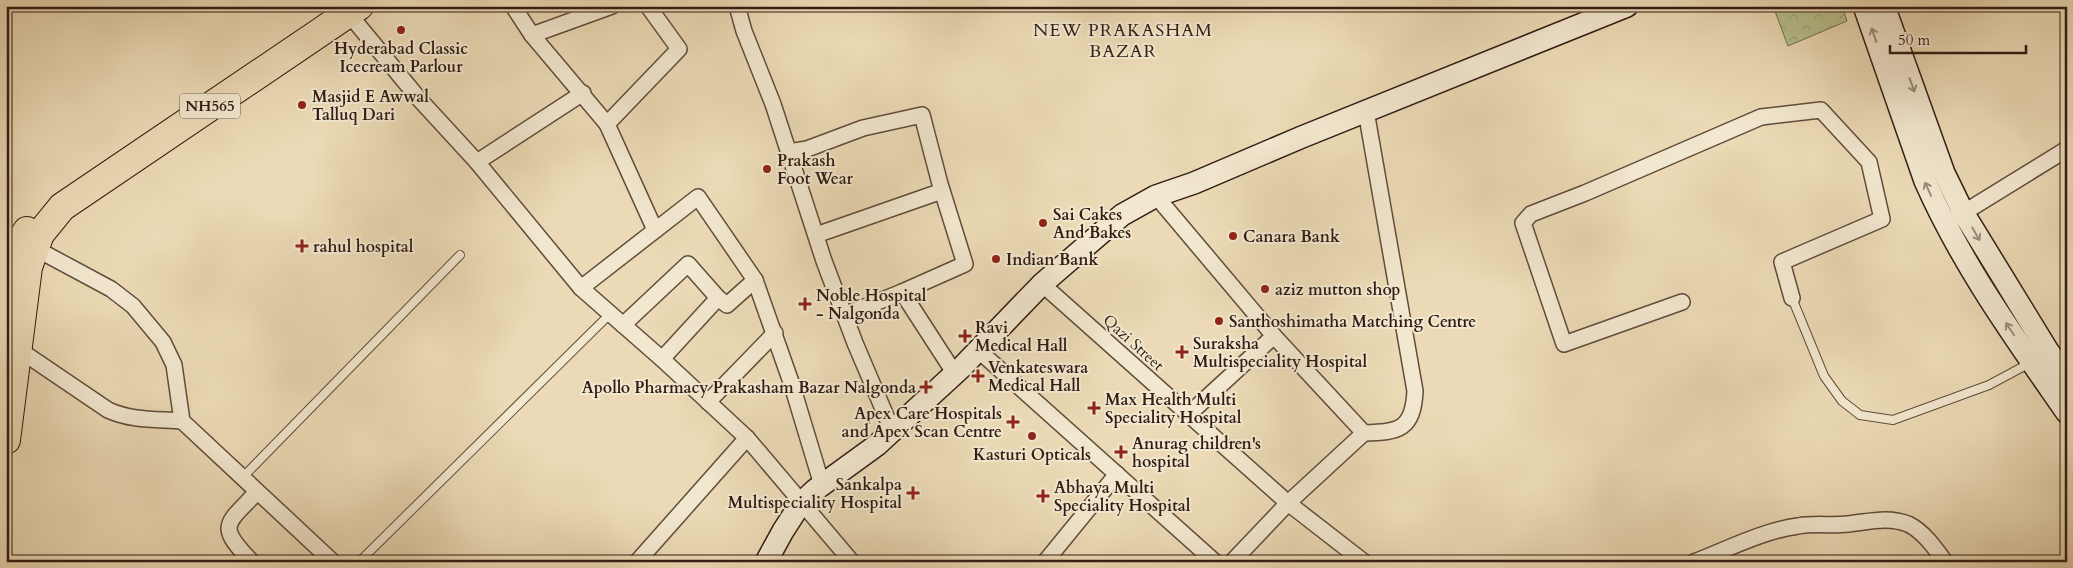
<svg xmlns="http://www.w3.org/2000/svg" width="2073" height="568" viewBox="0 0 2073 568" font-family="Cardo,serif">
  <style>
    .park { fill: url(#park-crowns); stroke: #746e51 }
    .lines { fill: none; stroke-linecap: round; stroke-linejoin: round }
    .lane-casing { stroke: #604c3c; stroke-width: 10 }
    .street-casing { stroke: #604c3c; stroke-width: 18 }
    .secondary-casing { stroke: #311c14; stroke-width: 24 }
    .highway-casing { stroke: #311c14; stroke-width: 30 }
    .lane { stroke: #f2e7cf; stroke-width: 8 }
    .street { stroke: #f2e7cf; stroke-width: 15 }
    .secondary { stroke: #f2e7cf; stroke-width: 21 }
    .highway { stroke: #ebdab5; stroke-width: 28 }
    .oneway { stroke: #9b8c7b }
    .poi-dot { fill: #8f2418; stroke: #f2e7cf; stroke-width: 2 }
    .labels { text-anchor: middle; stroke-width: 4; stroke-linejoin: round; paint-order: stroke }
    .shield { fill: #f2e7cf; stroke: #6b594c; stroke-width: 1 }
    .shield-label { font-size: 15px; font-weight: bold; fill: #311c14 }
    .poi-label { font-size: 16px; font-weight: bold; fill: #311c14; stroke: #f2e7cf; text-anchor: start }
    .street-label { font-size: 16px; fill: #311c14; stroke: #f2e7cf }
    .neighbourhood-label { font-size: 18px; letter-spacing: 1px; fill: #311c14; stroke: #f2e7cf }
  </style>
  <defs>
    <pattern id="park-crowns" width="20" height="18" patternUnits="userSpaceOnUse" patternTransform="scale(1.25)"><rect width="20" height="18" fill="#b7c08e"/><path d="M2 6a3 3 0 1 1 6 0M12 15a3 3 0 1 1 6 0" fill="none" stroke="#9ea47a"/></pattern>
  </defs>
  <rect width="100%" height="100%" fill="#ebdab5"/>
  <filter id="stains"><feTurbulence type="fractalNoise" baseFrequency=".004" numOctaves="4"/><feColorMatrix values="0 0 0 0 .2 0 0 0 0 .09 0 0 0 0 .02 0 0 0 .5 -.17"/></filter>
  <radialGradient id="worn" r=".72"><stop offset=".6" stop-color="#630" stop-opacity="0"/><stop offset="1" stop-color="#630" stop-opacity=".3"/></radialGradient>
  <polygon class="park" points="1773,6 1842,6 1847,21 1788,46"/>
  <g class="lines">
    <defs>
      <g id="lane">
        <polyline points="1792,298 1824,376 1842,401 1860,415 1893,420 1989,385 2030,363"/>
        <polyline points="242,478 460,255"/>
        <polyline points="359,562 610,314"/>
      </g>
      <g id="street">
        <polyline points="513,6 532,35"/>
        <polyline points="612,6 532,35 607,124 655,230"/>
        <polyline points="737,6 744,31 773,104 824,261 855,343 892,430"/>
        <polyline points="344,8 420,100 477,162 581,288 662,359 747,438 852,562"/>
        <polyline points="607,124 679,49 648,6"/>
        <polyline points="789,152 807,149 863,128 922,115 940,184 965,264 902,292 955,374"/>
        <polyline points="477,162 583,93"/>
        <polyline points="1156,196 1274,336 1364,433 1288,503 1232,562"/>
        <polyline points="1955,218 2067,149"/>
        <polyline points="816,235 942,191"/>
        <polyline points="29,245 111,289 133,306 163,342 174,365 182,421 333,562"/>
        <polyline points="1042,284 1288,503 1364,562"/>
        <polyline points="581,288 698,197 755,280 791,382 822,485"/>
        <polyline points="1682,302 1564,344 1523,223 1531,214 1585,193 1761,117 1821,110 1869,162 1882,219 1782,262 1792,298"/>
        <polyline points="845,315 902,292"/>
        <polyline points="623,325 688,264 718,298"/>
        <path d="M18,349L108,410C132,421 157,419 182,421"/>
        <polyline points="978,350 1215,562"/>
        <polyline points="662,359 718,298 727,305 755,280"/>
        <polyline points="708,402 775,333"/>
        <polyline points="1189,414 1274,336"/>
        <path d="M1364,433C1399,432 1413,430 1415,391L1366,111"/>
        <path d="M252,562C216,525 226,525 257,492"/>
        <polyline points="637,562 747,438"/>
        <polyline points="1045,562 1117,474"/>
        <path d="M1694,562C1728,549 1762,531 1798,526C1815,523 1831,526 1848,524C1868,522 1888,516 1908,524C1923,531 1935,548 1945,562"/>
      </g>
      <g id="secondary">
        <path d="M1864,6L1925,181C1962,265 2015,338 2067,413"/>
        <polyline points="1884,6 1944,173 1964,214 2048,351 2067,377"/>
        <polyline points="766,562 783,531 801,503 815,490 877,445 962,367 1042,284 1122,215 1156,196 1194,183 1302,137 1627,6"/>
      </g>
      <g id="highway">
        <polyline points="6,275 13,253 27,231"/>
        <polyline points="6,440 28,267 40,234 62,207 359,6"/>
      </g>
    </defs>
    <use href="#lane" class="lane-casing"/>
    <use href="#street" class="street-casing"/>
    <use href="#secondary" class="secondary-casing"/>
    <use href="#highway" class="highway-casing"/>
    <use href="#lane" class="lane"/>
    <use href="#street" class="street"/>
    <use href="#secondary" class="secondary"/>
    <use href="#highway" class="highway"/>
  </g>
  <defs><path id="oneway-shaft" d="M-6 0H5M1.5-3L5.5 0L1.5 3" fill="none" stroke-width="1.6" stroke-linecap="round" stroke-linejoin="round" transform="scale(1.25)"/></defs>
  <g class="oneway">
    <use href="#oneway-shaft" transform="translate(1874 35) rotate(-109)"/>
    <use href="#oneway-shaft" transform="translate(1912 85) rotate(70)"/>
    <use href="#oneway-shaft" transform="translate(1928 189) rotate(-114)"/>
    <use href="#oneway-shaft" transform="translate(1976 234) rotate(60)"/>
    <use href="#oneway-shaft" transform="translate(2010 329) rotate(-124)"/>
  </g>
  <g class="poi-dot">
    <circle cx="401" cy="30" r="5"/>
    <circle cx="302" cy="105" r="5"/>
    <circle cx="767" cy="169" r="5"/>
    <circle cx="1043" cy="223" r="5"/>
    <circle cx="1233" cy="236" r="5"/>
    <path d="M299.5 238.5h5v5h5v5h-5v5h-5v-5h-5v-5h5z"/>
    <circle cx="996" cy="259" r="5"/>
    <circle cx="1265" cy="289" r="5"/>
    <path d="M802.5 296.5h5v5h5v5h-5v5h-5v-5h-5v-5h5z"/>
    <circle cx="1219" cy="321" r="5"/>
    <path d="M962.5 328.5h5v5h5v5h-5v5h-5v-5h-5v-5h5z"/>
    <path d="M1179.5 344.5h5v5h5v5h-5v5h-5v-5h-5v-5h5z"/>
    <path d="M975.5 368.5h5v5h5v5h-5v5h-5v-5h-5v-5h5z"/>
    <path d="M923.5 379.5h5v5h5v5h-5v5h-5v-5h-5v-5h5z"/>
    <path d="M1091.5 400.5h5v5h5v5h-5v5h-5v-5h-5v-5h5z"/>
    <path d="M1010.5 414.5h5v5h5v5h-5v5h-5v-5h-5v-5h5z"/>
    <circle cx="1032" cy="436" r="5"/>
    <path d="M1118.5 444.5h5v5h5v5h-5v5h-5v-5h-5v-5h5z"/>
    <path d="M910.5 485.5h5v5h5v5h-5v5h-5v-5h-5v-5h5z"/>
    <path d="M1040.5 488.5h5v5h5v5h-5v5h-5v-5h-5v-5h5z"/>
  </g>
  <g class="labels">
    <rect class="shield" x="180" y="93.5" width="60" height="25" rx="4"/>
    <g class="shield-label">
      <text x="210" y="111">NH565</text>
    </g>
    <g class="poi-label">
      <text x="401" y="54" text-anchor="middle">Hyderabad Classic<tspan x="401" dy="18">Icecream Parlour</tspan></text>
      <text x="312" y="102">Masjid E Awwal<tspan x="312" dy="18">Talluq Dari</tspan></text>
      <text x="777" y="166">Prakash<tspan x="777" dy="18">Foot Wear</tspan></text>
      <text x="1053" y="220">Sai Cakes<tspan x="1053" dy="18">And Bakes</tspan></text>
      <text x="1243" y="242">Canara Bank</text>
      <text x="313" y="252">rahul hospital</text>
      <text x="1006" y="265">Indian Bank</text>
      <text x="1275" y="295">aziz mutton shop</text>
      <text x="816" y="301">Noble Hospital<tspan x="816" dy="18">- Nalgonda</tspan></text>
      <text x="1229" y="327">Santhoshimatha Matching Centre</text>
      <text x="975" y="333">Ravi<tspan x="975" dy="18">Medical Hall</tspan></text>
      <text x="1193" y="349">Suraksha<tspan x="1193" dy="18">Multispeciality Hospital</tspan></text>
      <text x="988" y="373">Venkateswara<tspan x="988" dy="18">Medical Hall</tspan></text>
      <text x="916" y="393" text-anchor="end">Apollo Pharmacy Prakasham Bazar Nalgonda</text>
      <text x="1105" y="405">Max Health Multi<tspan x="1105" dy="18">Speciality Hospital</tspan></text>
      <text x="1002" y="419" text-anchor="end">Apex Care Hospitals<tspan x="1002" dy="18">and Apex Scan Centre</tspan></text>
      <text x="1132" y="449">Anurag children's<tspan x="1132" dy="18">hospital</tspan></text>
      <text x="1032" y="460" text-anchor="middle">Kasturi Opticals</text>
      <text x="902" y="490" text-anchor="end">Sankalpa<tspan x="902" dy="18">Multispeciality Hospital</tspan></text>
      <text x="1054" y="493">Abhaya Multi<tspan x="1054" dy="18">Speciality Hospital</tspan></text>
    </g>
    <g class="street-label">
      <text transform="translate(1134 342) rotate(42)" y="6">Qazi Street</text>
    </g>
    <g class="neighbourhood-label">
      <text x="1123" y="36">NEW PRAKASHAM<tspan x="1123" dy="21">BAZAR</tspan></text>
    </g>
  </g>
  <rect width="2073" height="568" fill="none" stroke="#ebdab5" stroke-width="25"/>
  <rect x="8" y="8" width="2058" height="553" fill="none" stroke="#311c14" stroke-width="2.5"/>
  <rect x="12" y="12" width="2048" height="543" fill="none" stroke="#311c14"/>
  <path d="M1890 45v8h136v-8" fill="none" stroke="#311c14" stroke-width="2.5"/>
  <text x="1898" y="45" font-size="15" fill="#311c14" stroke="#f2e7cf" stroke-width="4" paint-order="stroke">50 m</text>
  <rect width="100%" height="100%" filter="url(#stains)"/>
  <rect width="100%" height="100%" fill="url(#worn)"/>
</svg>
